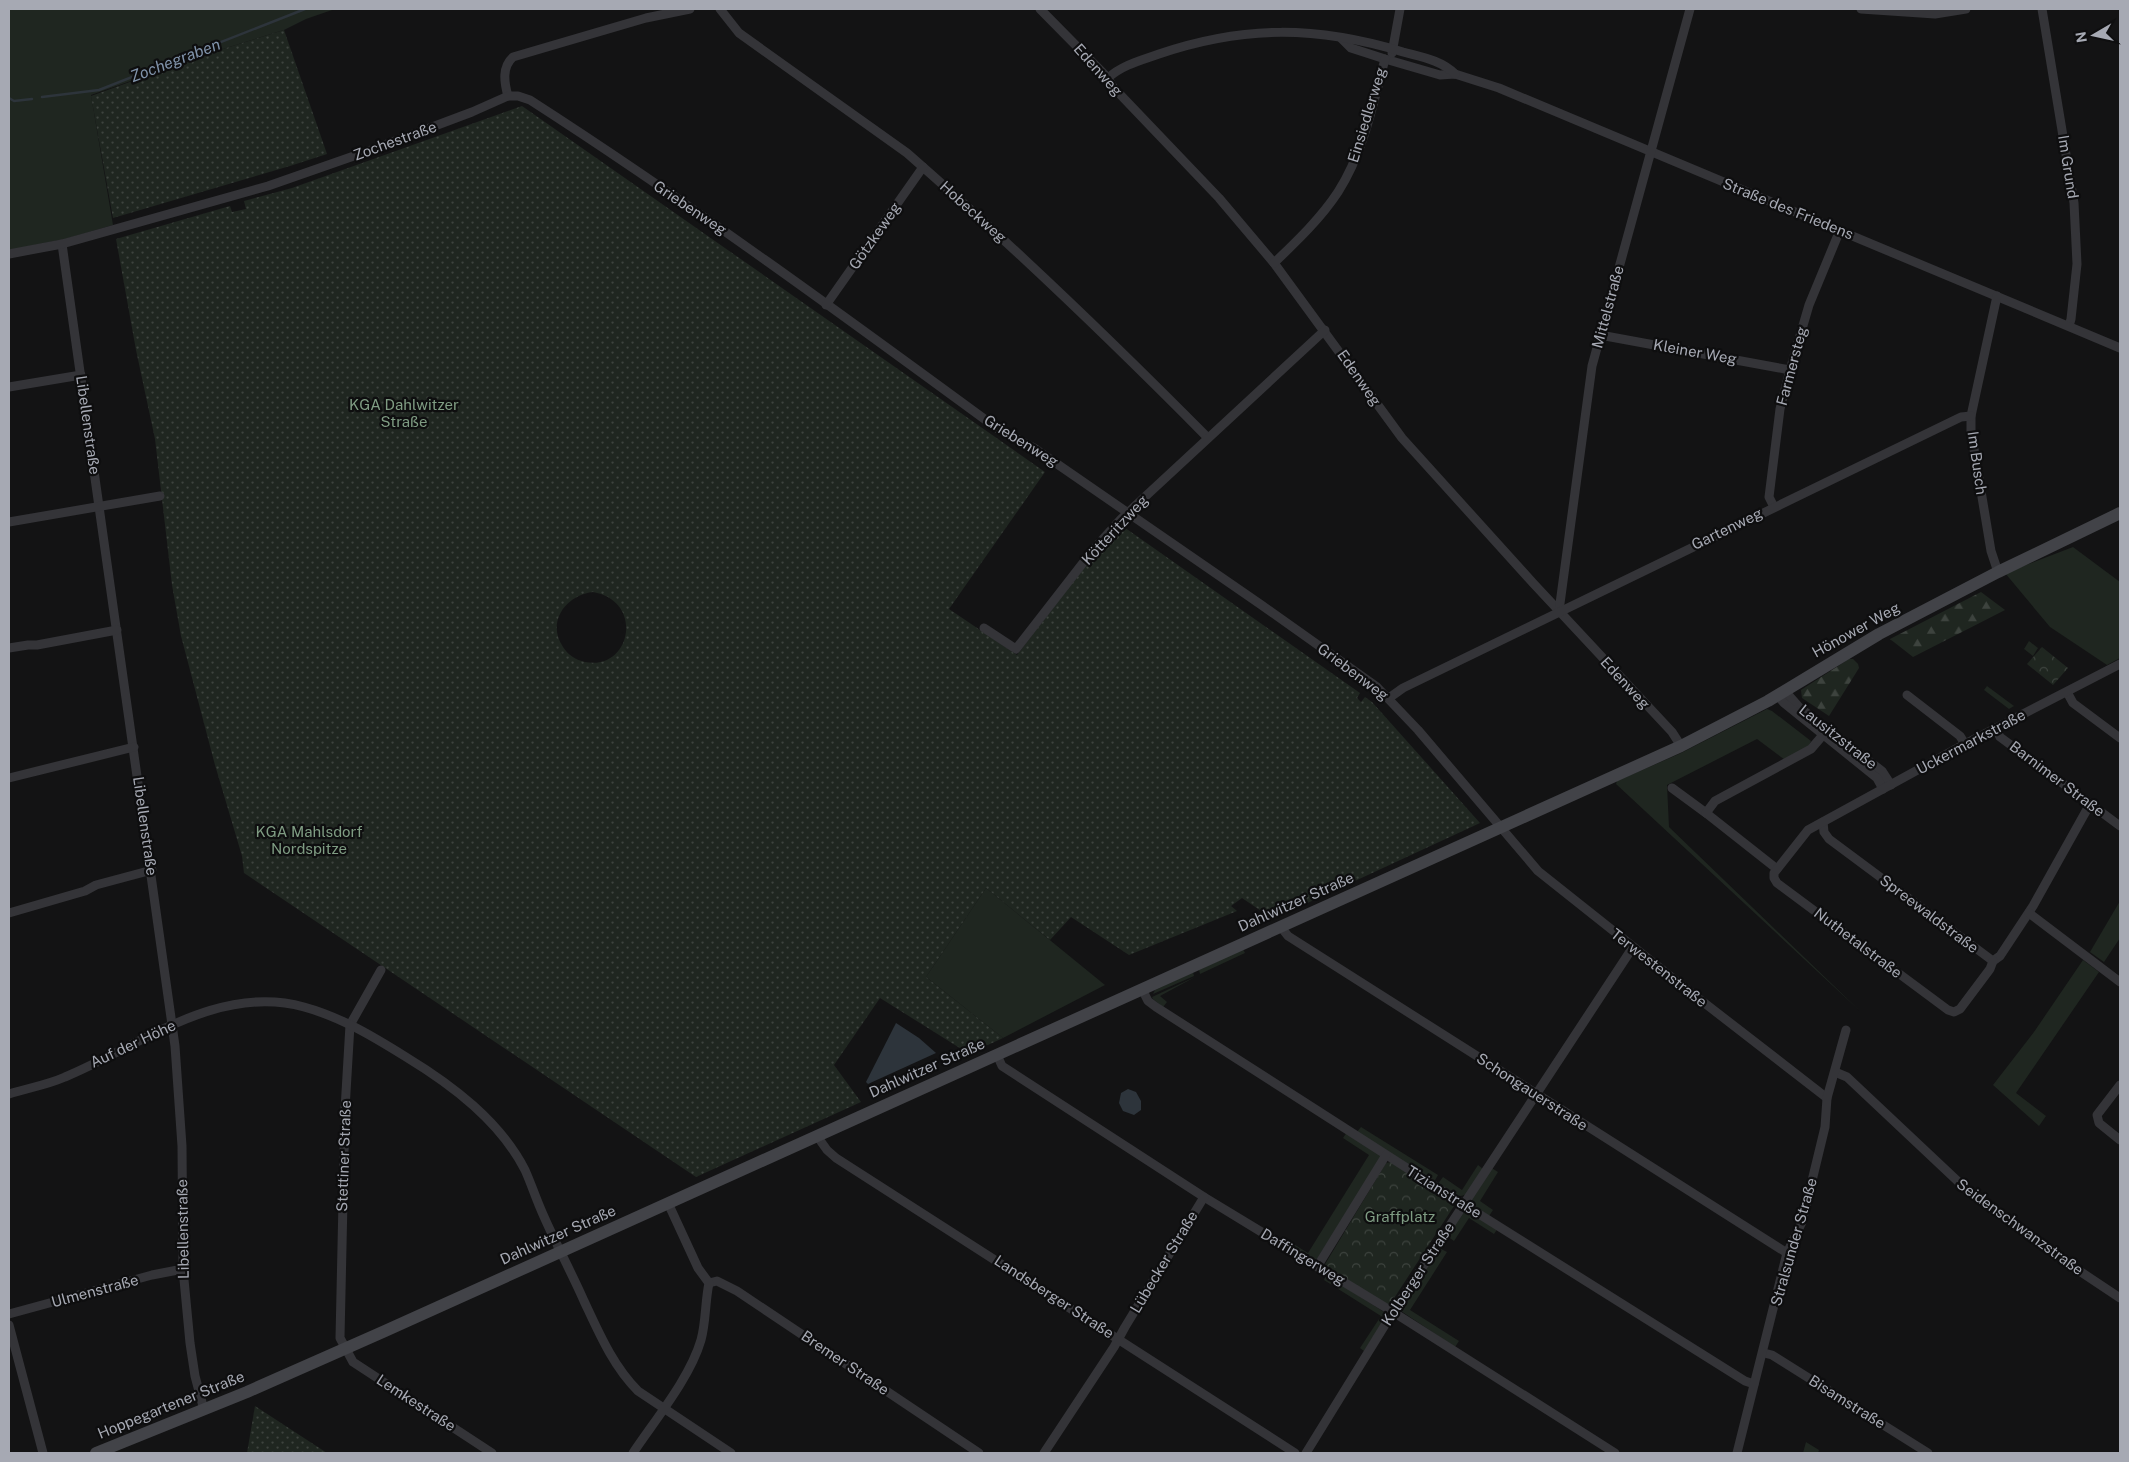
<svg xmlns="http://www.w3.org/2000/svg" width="2129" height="1462" viewBox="0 0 2129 1462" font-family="'Public Sans',sans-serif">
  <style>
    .grass { fill: #1f2620 }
    .forest { fill: url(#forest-firs) }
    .park { fill: url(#park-crowns) }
    .garden { fill: url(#garden-dots); fill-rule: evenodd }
    .water { fill: #2d343b }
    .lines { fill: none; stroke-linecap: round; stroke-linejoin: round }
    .stream { stroke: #2d343b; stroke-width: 2.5 }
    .minor { stroke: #343438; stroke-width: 9 }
    .secondary { stroke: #424348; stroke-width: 12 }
    .labels { text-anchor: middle; stroke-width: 4.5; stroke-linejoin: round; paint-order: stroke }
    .street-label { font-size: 15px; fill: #a6a9b3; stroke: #0e0e0f }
    .park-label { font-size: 15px; fill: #7f9c83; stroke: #0e0e0f }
    .water-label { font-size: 16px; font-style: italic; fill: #8093aa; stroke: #0e0e0f }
  </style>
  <defs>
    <pattern id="forest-firs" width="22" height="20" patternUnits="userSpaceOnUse" patternTransform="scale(1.25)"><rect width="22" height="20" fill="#1f2620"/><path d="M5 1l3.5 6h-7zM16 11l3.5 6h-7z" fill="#3d433e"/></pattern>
    <pattern id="park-crowns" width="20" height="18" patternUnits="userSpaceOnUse" patternTransform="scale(1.25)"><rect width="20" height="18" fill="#1f2620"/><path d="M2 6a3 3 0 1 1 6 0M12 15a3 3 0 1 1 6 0" fill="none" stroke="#3d433e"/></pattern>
    <pattern id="garden-dots" width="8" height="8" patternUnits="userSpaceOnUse" patternTransform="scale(1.25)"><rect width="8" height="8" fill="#1f2620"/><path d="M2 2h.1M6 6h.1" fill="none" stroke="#3d433e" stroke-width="1.8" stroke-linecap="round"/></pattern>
  </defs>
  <rect width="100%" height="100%" fill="#131314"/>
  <g class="grass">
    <polygon points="9,9 335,9 306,19 284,30 210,53 91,95 113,225 65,239 9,250"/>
    <polygon points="2073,547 2120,582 2120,658 2107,665 2050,627 2005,573"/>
    <polygon points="2029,641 2038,648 2033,656 2024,649"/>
    <polygon points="1987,686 2014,706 2009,709 1984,690"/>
    <polygon points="1767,709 1772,711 1811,741 1808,747 1785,760 1757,739 1667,785 1669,827 1861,1012 1616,784 1617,781 1679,754"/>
    <polygon points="986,888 1105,985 1003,1038 926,977"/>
    <polygon points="2120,901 2120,938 2104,962 2090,952"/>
    <polygon points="1243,949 1245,953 1200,974 1199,970"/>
    <polygon points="2083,960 2099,972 2016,1093 2046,1116 2039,1126 1993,1085 2034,1032"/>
    <polygon points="1193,972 1194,976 1153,994 1155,990"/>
    <polygon points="1195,977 1160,996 1167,1002 1163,1007 1153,999 1152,997"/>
    <polygon points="1361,1127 1438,1175 1434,1182 1357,1132"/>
    <polygon points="1347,1132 1379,1153 1381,1159 1315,1262 1285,1243 1287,1240 1308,1253 1369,1155 1343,1138"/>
    <path d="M1478,1165L1483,1169L1468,1193C1457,1201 1447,1191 1437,1185L1443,1177L1462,1190Z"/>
    <polygon points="1490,1167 1498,1172 1480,1201 1493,1210 1489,1216 1471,1204 1470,1200"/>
    <polygon points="1464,1211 1498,1228 1494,1234 1469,1218 1454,1241 1447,1236"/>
    <polygon points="1439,1248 1447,1252 1410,1310 1459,1341 1455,1347 1401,1311 1401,1307"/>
    <polygon points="1326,1275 1384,1312 1384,1320 1364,1351 1360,1348 1381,1316 1324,1280"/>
    <polygon points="1806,1442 1819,1450 1818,1453 1803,1453"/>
  </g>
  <g class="forest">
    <polygon points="1981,592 2005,610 1913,657 1890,639"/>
    <polygon points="1849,659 1853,659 1858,664 1859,668 1829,716 1802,698 1801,690"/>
  </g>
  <g class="park">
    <polygon points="2042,647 2068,668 2053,685 2027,664"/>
    <polygon points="1391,1162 1454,1201 1454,1206 1389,1306 1324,1266 1386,1163"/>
  </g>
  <g class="garden">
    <polygon points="284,30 327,154 290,166 113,218 91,96 210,53"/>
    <path d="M522,106L1045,472L949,609L1017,655L1086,565L1121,525L1360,693L1357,698L1361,702L1365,697L1372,702L1480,823L1273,919L1242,898L1231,906L1237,911L1129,955L1071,917L1050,940L986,888L926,977L1003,1038L966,1055L963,1050L880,998L834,1065L861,1102L696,1177L244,873L242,856L215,765L181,636L172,585L155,439L136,350L116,239L230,206L232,212L246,209L244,201L292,188ZM593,592C645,601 631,671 585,662C576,660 568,655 563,647C546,622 566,595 593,592Z"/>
    <polygon points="255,1406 327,1453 247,1453"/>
  </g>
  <g class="water">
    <polygon points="896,1023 919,1038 936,1053 868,1084 866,1082"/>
    <polygon points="1128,1089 1136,1092 1141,1101 1141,1110 1134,1115 1123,1111 1119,1103 1121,1093"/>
  </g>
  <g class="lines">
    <g class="stream">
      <polyline points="42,97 99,90 305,9"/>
      <polyline points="9,98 14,101 32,99"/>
    </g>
    <g class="minor">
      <path d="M720,9L739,33L907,153C1011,244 1111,340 1208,438"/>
      <polyline points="1040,9 1108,78 1113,87 1219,198 1274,263 1402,438 1533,583 1672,732 1681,746"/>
      <polyline points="1861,9 1935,14 1966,9"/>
      <polyline points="2042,9 2074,203 2077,264 2071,319 2069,326"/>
      <polyline points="1341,38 1351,48 1385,59 1440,75 1455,74 1499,88 2120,348"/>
      <polyline points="1392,53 1400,9"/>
      <path d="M1108,78C1122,65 1142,60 1159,54C1245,25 1317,26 1403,52C1421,57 1441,60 1455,74"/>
      <path d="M508,96C504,82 502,67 513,57L646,18L690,9"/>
      <polyline points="62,244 175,1046 182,1146 183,1269 190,1343 195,1376 204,1410"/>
      <path d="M9,254L62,244L268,186L371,150L472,112L508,96H518L530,100C690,203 844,316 998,429L1034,448L1260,604L1377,687L1418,730L1538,871L1689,991L1827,1098"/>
      <path d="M1274,263C1297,241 1321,218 1338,192C1364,151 1373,104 1385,59"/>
      <polyline points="1997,296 1971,416 1971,431 1991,551 1998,572"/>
      <polyline points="826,305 923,167"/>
      <polyline points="1600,335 1790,370"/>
      <polyline points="9,387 81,375"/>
      <polyline points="1774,507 1769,497 1780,409 1790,370 1809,305 1840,230"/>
      <polyline points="9,522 160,496"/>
      <polyline points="1559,611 1592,366 1690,9"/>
      <polyline points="984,628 1016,649 1093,550 1121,519 1325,330"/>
      <polyline points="9,648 28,645 37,645 117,630"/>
      <polyline points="1784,690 1799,707 1882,771 1891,785"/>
      <polyline points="2067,692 2073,703 2120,738"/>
      <polyline points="1777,695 1784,703 1877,778 1883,789"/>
      <polyline points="1907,695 1960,736 1965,744"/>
      <polyline points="1389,698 1403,688 1961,417 1971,416"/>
      <polyline points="1996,729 2000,737 2120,826"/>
      <polyline points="9,778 134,747"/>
      <polyline points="1672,788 1706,813"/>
      <polyline points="1823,822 1824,832 1829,839 1993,961 2000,956 2033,906 2090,804"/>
      <polyline points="1777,869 1706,813 1715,801 1811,749 1823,735"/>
      <polyline points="9,913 85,891 96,885 152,870"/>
      <polyline points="2029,913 2120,982"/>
      <polyline points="1281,927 1288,936 1787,1253"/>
      <polyline points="1993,961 1990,969 1960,1009 1954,1012 1948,1010 1777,883 1774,878 1774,873 1808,830 1965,744 2120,664"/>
      <polyline points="381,970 350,1025 345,1109 340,1338 353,1362 492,1453"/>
      <polyline points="1142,989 1148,1001 1156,1007 1463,1204 1745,1381 1754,1384"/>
      <polyline points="997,1055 1002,1066 1204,1197 1393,1312 1615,1453"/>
      <polyline points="1835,1072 1847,1077 1966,1189 2081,1272 2120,1298"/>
      <polyline points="2120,1085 2097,1115 2099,1123 2120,1140"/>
      <path d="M9,1094C28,1088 47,1085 65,1077C140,1046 218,983 304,1007C341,1017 374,1037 406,1057C452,1085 500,1121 525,1170C530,1181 534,1193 539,1205C552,1237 570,1269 584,1301C599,1333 613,1366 638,1391L731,1453"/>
      <polyline points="817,1136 827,1150 836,1158 1295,1453"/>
      <polyline points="1317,1267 1386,1155"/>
      <polyline points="709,1283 717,1281 737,1291 979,1453"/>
      <polyline points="9,1314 152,1275 183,1269"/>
      <polyline points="9,1325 43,1453"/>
      <polyline points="1764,1353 1772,1355 1928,1453"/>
      <path d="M633,1453C655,1420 690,1378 701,1340C706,1322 705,1302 709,1283L698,1268L668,1203"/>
      <polyline points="1044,1453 1114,1347 1125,1327 1204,1197"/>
      <polyline points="1306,1453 1393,1312 1633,947"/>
      <polyline points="1737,1453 1787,1253 1802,1222 1825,1127 1827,1098 1846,1030"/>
    </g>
    <polyline class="secondary" points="96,1453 247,1392 385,1331 1681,746 1768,701 1879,634 1998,572 2120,513"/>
  </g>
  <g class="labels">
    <g class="street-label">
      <text transform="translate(1098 70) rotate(48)" y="5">Edenweg</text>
      <text transform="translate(1367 115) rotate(-73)" y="5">Einsiedlerweg</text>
      <text transform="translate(395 141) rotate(-20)" y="5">Zochestraße</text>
      <text transform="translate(2068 167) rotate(81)" y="5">Im Grund</text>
      <text transform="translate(690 208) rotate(34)" y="5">Griebenweg</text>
      <text transform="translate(1788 209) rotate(22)" y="5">Straße des Friedens</text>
      <text transform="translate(973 212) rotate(42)" y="5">Hobeckweg</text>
      <text transform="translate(875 236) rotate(-55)" y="5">Götzkeweg</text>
      <text transform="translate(1608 307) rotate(-75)" y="5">Mittelstraße</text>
      <text transform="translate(1695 352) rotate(10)" y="5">Kleiner Weg</text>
      <text transform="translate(1792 366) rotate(-75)" y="5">Farmersteg</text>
      <text transform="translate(1359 378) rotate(55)" y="5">Edenweg</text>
      <text transform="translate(88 425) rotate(82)" y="5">Libellenstraße</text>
      <text transform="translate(1021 441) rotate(32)" y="5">Griebenweg</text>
      <text transform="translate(1977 463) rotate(82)" y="5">Im Busch</text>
      <text transform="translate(1727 529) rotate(-26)" y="5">Gartenweg</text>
      <text transform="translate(1115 530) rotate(-47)" y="5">Kötteritzweg</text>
      <text transform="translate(1856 630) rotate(-29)" y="5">Hönower Weg</text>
      <text transform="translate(1353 672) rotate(37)" y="5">Griebenweg</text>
      <text transform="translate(1625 683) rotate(47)" y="5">Edenweg</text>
      <text transform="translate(1838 737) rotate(38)" y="5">Lausitzstraße</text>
      <text transform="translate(1971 742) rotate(-28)" y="5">Uckermarkstraße</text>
      <text transform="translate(2057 779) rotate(37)" y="5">Barnimer Straße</text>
      <text transform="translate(145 826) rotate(82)" y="5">Libellenstraße</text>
      <text transform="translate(1296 902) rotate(-24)" y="5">Dahlwitzer Straße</text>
      <text transform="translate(1929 914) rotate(37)" y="5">Spreewaldstraße</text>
      <text transform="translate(1858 943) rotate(37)" y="5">Nuthetalstraße</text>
      <text transform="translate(1659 968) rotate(38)" y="5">Terwestenstraße</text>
      <text transform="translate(133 1044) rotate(-25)" y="5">Auf der Höhe</text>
      <text transform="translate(927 1068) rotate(-24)" y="5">Dahlwitzer Straße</text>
      <text transform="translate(1532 1092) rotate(33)" y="5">Schongauerstraße</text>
      <text transform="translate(344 1156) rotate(-88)" y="5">Stettiner Straße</text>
      <text transform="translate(1444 1192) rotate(32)" y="5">Tizianstraße</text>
      <text transform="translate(2020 1227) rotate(36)" y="5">Seidenschwanzstraße</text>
      <text transform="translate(183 1229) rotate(-91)" y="5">Libellenstraße</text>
      <text transform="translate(558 1235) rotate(-24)" y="5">Dahlwitzer Straße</text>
      <text transform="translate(1794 1242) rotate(-74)" y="5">Stralsunder Straße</text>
      <text transform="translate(1303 1257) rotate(31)" y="5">Daffingerweg</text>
      <text transform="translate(1164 1262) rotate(-59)" y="5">Lübecker Straße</text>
      <text transform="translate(1418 1274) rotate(-57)" y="5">Kolberger Straße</text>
      <text transform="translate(95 1291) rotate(-15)" y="5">Ulmenstraße</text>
      <text transform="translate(1054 1297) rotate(33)" y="5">Landsberger Straße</text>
      <text transform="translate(845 1363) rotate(34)" y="5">Bremer Straße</text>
      <text transform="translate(1847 1402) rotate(32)" y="5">Bisamstraße</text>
      <text transform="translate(416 1403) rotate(33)" y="5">Lemkestraße</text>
      <text transform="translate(171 1405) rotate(-22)" y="5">Hoppegartener Straße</text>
    </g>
    <g class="park-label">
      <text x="404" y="410">KGA Dahlwitzer<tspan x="404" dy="17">Straße</tspan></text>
      <text x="309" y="837">KGA Mahlsdorf<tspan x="309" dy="17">Nordspitze</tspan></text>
      <text x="1400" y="1222">Graffplatz</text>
    </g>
    <g class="water-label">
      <text transform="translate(175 60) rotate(-21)" y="6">Zochegraben</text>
    </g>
  </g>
  <rect width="2129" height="1462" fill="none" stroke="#a6a9b3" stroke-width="20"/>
  <g transform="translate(2094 35) rotate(261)" stroke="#0e0e0f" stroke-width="4" paint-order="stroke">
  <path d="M0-4L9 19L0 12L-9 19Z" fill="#a6a9b3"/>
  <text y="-8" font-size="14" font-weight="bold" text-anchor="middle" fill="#a6a9b3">N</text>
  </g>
</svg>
